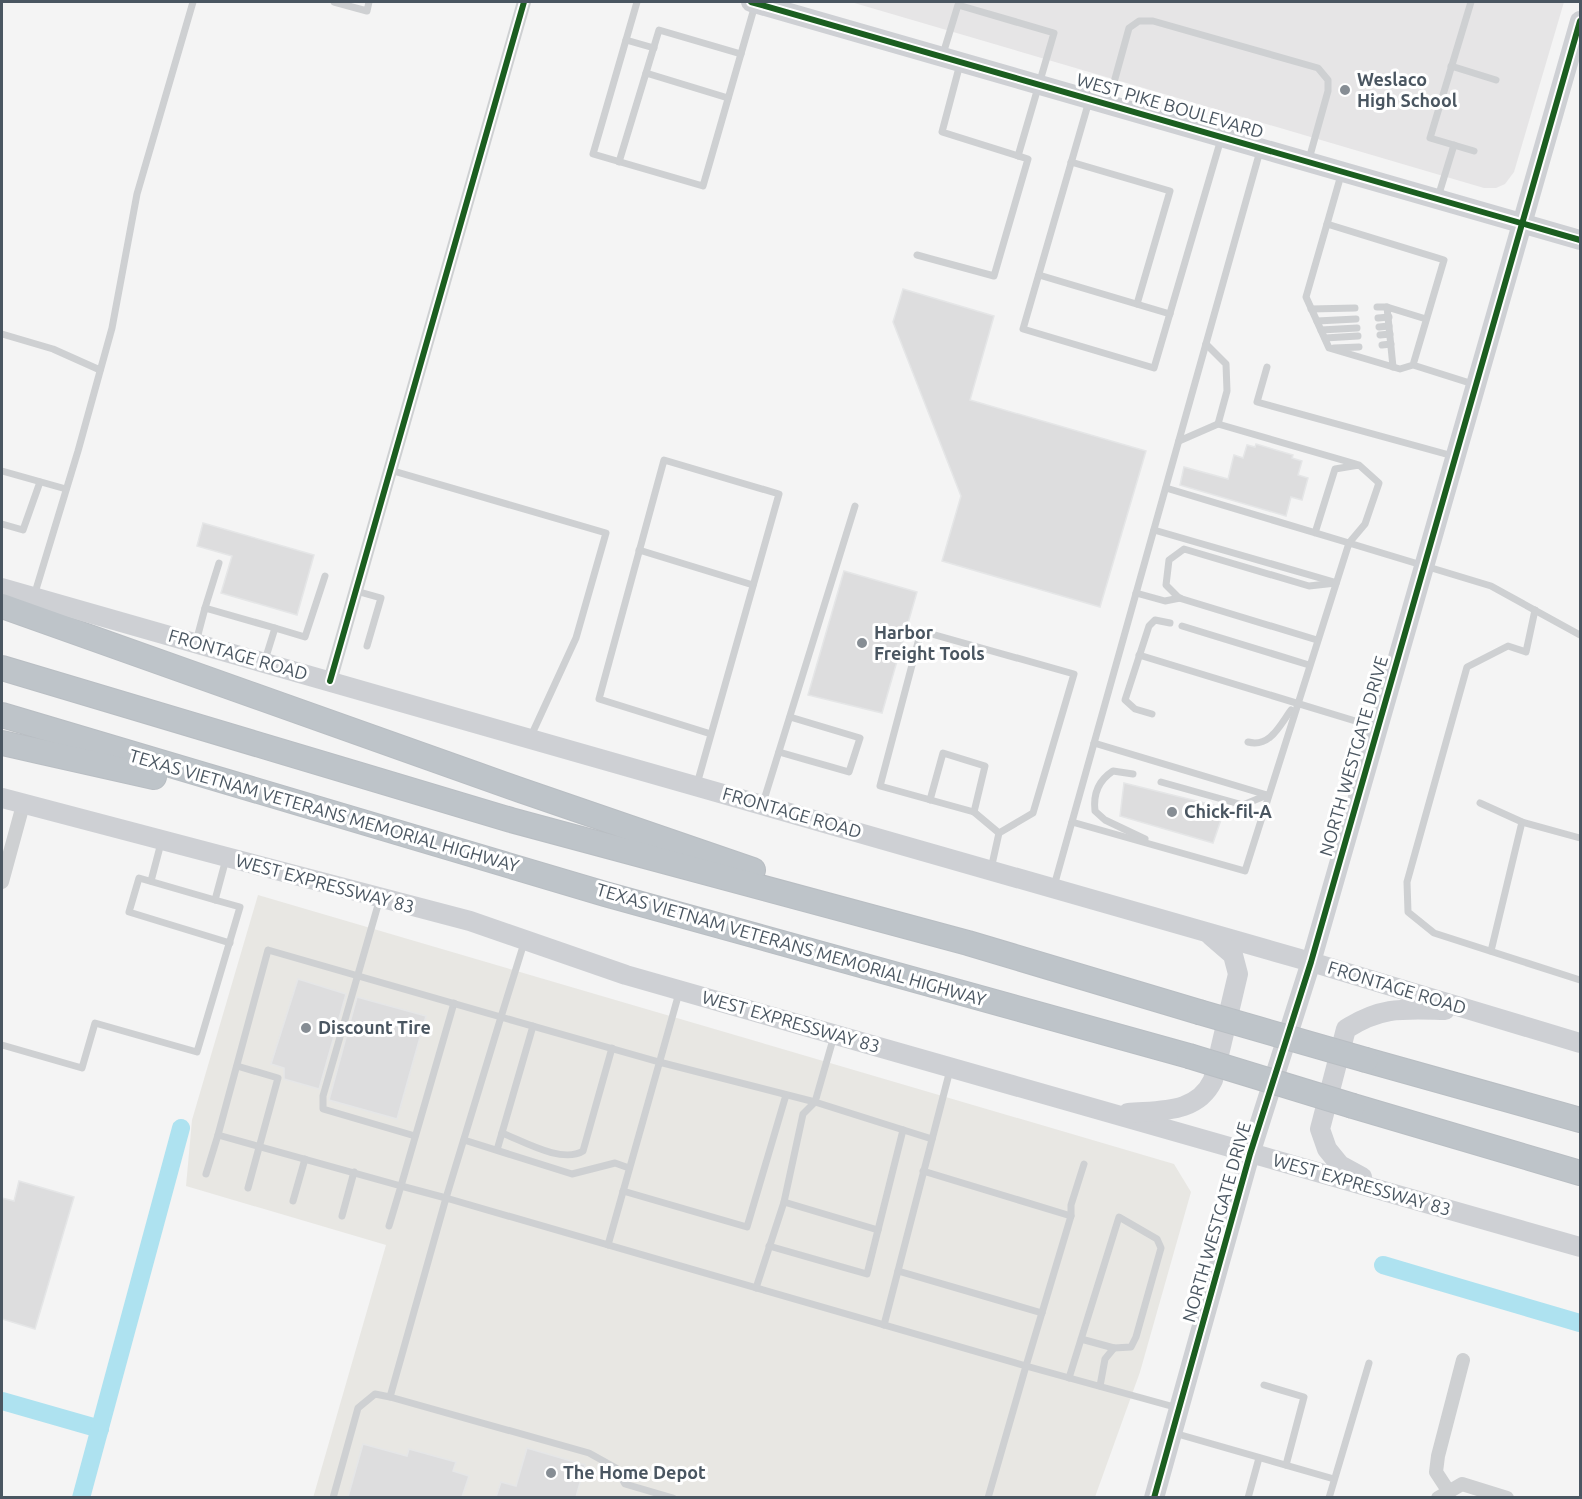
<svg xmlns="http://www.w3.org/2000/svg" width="1582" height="1499" viewBox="0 0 1582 1499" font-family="Ubuntu,sans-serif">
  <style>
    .commercial { fill: #e8e7e3 }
    .education { fill: #e6e5e6 }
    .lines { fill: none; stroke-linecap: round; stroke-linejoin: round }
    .canal { stroke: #aee2f0; stroke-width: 18 }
    .building { fill: #ddddde; stroke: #e5e6e7; stroke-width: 1.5 }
    .highway-casing { stroke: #b9bec3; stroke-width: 26 }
    .lane { stroke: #ced0d2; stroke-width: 7 }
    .street { stroke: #ced0d2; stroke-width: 14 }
    .secondary { stroke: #ced0d4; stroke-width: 20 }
    .highway { stroke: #bec4c9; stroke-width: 24 }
    .highway-bridge-casing { stroke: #b9bec3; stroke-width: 26; stroke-linecap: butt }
    .highway-bridge { stroke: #bec4c9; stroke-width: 24 }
    .cycleway-casing { stroke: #fff; stroke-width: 10 }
    .cycleway { stroke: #1b5e20; stroke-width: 6 }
    .poi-dot { fill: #868d94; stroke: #fff; stroke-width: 2 }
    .labels { text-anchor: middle; stroke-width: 6; stroke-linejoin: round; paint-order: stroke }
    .poi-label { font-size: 18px; font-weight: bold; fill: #4a5661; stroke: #fff; text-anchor: start }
    .street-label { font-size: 18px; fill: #4a5661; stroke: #fff }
  </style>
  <rect width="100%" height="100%" fill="#f4f4f4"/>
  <polygon class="commercial" points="258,895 1174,1164 1191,1192 1140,1372 1095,1497 313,1498 386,1245 186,1186 192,1120"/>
  <polygon class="education" points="851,2 1564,2 1514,172 1505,184 1496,188 1484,188"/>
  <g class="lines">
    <g class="canal">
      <polyline points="1383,1265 1580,1323"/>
      <polyline points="2,1401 100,1429"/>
      <polyline points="81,1498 181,1128"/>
    </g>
  </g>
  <g class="building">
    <polygon points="903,289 994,316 970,400 1146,451 1100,607 942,561 961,496 893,322"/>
    <polygon points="1256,444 1293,455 1292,458 1302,461 1298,475 1308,478 1302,500 1291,497 1286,516 1180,485 1184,467 1228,479 1234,455 1243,458 1247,445 1255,447"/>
    <polygon points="203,523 314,555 297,615 221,593 232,556 197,546"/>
    <polygon points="844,571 917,592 882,713 808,695"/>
    <polygon points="1124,783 1225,808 1213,843 1120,816"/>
    <polygon points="298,979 346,994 319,1089 284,1079 284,1068 271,1064"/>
    <polygon points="357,997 426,1016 397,1119 329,1100"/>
    <polygon points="19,1181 74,1197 35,1329 2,1319 2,1198 14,1201"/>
    <polygon points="363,1444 407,1456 409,1449 456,1462 453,1471 469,1476 462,1497 348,1497"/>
    <polygon points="527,1448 585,1465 576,1497 496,1497 501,1482 516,1486"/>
  </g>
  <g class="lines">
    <defs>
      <g id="highway">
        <polyline points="2,606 520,790 753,870"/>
        <polyline points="2,668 511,820 968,943 1199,1012"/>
        <polyline points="2,715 605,894 1189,1056"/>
        <polyline points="2,743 154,777"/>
        <polyline points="1366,1060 1580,1120"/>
        <polyline points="1353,1106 1580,1173"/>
      </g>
    </defs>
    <use href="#highway" class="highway-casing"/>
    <g class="lane">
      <polyline points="334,2 367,11 369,2"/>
      <polyline points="637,2 593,154 703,186 755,5"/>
      <polyline points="1471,2 1430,138 1474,151"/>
      <polyline points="626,40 654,48"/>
      <polyline points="943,54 958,5 1054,33 1018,156"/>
      <polyline points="1451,66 1496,80"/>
      <polyline points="646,73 659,30 741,54"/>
      <polyline points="1089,101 1023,329 1154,368 1221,139"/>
      <polyline points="1108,104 1129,28 1139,21 1153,21 1318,68 1328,80 1328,91 1309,159"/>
      <polyline points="619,162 646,73 728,98"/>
      <polyline points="1071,162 1170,191 1137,304"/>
      <polyline points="1438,197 1454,145"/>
      <polyline points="1327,224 1341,175"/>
      <polyline points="917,255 994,276 1028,159 942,132 960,64"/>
      <polyline points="1039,275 1170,314"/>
      <polyline points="1377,307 1387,307"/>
      <polyline points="1311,309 1355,308"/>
      <polyline points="1378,318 1389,317"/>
      <polyline points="1317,321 1356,319"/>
      <polyline points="1379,327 1389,326"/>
      <polyline points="1321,330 1357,328"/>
      <polyline points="2,334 53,349 100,370"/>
      <polyline points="1380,335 1390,334"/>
      <polyline points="1325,338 1358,336"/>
      <polyline points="1206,344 1226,364 1227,391 1218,424"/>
      <polyline points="1382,345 1391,344"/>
      <polyline points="1334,348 1359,347"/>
      <polyline points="1413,365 1400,369 1329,348 1306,297 1327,224 1444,260 1413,365 1473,384"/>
      <polyline points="1267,367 1257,402 1453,456"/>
      <polyline points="1393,367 1387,307 1426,319"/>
      <polyline points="1179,441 1218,424 1356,464"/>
      <polyline points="390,470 606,533 576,638 531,736"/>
      <polyline points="2,471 66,489"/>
      <polyline points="1166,488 1349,543 1365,524 1379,483 1359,465 1335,469 1315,533"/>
      <polyline points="2,524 23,530 40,482"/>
      <polyline points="1154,530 1334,582"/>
      <polyline points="639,550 753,585"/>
      <polyline points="356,591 381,598 367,646"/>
      <polyline points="1136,593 1165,601 1180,598"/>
      <polyline points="34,596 78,451 112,328 137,194 193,2"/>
      <polyline points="205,608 219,563"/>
      <polyline points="1535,610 1526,652 1508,646 1467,667 1407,882 1408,912 1434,933 1580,980"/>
      <polyline points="1182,626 1309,665"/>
      <polyline points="1317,640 1179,598 1166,585 1169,560 1184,549 1309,586 1336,583"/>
      <polyline points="196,642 205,608 275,628"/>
      <polyline points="1139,655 1375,727"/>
      <polyline points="265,660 275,628 305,637 325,576"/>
      <polyline points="1152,714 1135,709 1125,700 1149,626 1155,620 1170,623"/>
      <path d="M1248,742C1270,748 1280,725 1291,710"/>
      <polyline points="1094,743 1267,795"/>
      <polyline points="779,752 849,772 860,738 790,717"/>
      <path d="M1133,774L1113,771C1099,780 1093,794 1095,811L1105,820L1145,839"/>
      <polyline points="1161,782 1243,805 1267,795"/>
      <path d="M697,784C724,687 751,590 779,494L664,460L599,699L711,734"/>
      <polyline points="930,800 943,753 985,766 974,812"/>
      <polyline points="763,803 855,506"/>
      <polyline points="1480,803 1522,822 1491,951"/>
      <polyline points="1072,822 1245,871 1349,543 1491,586 1580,635"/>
      <polyline points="1522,822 1580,838"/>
      <polyline points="991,869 999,833 1033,813 1074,674 921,631 880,786 974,812 999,833"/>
      <polyline points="151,881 161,843"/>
      <polyline points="1054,886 1260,151"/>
      <polyline points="380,898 323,1096 323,1109 415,1136"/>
      <polyline points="215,900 139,878 129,912 230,943"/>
      <polyline points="454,1003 401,1186 446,1198 501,1017 659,1062 815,1102 803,1114 784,1202 756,1288"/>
      <polyline points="834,1036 815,1102 932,1139"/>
      <polyline points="2,1045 82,1068 95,1023 197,1052 240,907 215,900 226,859"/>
      <polyline points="237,1066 278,1078 248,1188"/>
      <path d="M502,1133C523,1141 562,1164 583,1151L612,1048"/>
      <polyline points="464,1140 572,1174 615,1163 629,1168"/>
      <polyline points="497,1150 533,1026"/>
      <polyline points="923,1171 1071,1216"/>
      <polyline points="206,1174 218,1135"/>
      <polyline points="623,1191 747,1227 786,1095"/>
      <polyline points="293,1201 305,1159"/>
      <polyline points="784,1202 878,1230"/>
      <polyline points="342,1216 354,1172"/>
      <polyline points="389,1226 401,1186 218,1135 268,950 501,1017 524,943"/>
      <polyline points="608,1245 679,993"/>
      <polyline points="769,1246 867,1274 903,1130"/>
      <polyline points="898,1271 1042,1313"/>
      <polyline points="884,1325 950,1070"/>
      <polyline points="1069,1378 1119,1217 1157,1239 1161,1248 1136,1337 1131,1347 1114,1348 1081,1339"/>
      <polyline points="1264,1385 1304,1397 1286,1465"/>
      <polyline points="1100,1386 1105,1359 1114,1348"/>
      <polyline points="390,1397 589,1453 616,1468 625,1484 673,1498"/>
      <polyline points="1174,1433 1334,1479"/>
      <polyline points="333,1498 358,1408 375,1394 390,1397 446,1198 1026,1366 1071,1216 1071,1205 1084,1164"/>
      <polyline points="988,1498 1026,1366 1178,1408"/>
      <polyline points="1248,1498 1259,1458"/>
      <polyline points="1329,1498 1369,1363"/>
    </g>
    <g class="street">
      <polyline points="330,681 524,2"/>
      <polyline points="2,882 23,805"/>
      <polyline points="1449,1492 1436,1472 1438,1456 1463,1360"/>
      <polyline points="1438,1498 1462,1484 1507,1498"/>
    </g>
    <g class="secondary">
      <polyline points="751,2 1580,240"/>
      <polyline points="2,588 1311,962 1580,1043"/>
      <polyline points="2,798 470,921 626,975 1580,1247"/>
      <path d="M1128,1113C1160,1110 1197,1114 1213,1080L1238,974L1233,955L1211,936"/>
      <path d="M1362,1177L1340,1165L1327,1149L1320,1129L1346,1029C1382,1006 1404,1009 1445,1010"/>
      <polyline points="1154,1498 1250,1154 1311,962 1580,21"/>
    </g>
    <use href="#highway" class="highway"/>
    <defs>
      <g id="highway-bridge">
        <polyline points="1199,1012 1366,1060"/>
        <polyline points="1189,1056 1353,1106"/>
      </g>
    </defs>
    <use href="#highway-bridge" class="highway-bridge-casing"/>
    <use href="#highway-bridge" class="highway-bridge"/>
    <defs>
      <g id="cycleway">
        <polyline points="751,2 1580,240"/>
        <polyline points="330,681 524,2"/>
        <polyline points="1154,1498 1250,1154 1311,962 1580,21"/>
      </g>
    </defs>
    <use href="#cycleway" class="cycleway-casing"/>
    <use href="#cycleway" class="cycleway"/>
  </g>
  <g class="poi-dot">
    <circle cx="1345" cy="90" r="6"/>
    <circle cx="862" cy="643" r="6"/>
    <circle cx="1172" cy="812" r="6"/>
    <circle cx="306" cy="1028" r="6"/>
    <circle cx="551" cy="1473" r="6"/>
  </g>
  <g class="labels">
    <g class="poi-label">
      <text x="1357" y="86">Weslaco<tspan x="1357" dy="21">High School</tspan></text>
      <text x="874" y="639">Harbor<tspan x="874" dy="21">Freight Tools</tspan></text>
      <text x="1184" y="818">Chick-fil-A</text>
      <text x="318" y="1034">Discount Tire</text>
      <text x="563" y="1479">The Home Depot</text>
    </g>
    <g class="street-label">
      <text transform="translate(1170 106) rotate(16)" y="6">WEST PIKE BOULEVARD</text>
      <text transform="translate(238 655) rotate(16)" y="6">FRONTAGE ROAD</text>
      <text transform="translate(1354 756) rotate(-74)" y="6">NORTH WESTGATE DRIVE</text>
      <text transform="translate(324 811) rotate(16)" y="6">TEXAS VIETNAM VETERANS MEMORIAL HIGHWAY</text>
      <text transform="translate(792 813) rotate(16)" y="6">FRONTAGE ROAD</text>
      <text transform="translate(325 884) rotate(15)" y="6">WEST EXPRESSWAY 83</text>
      <text transform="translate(791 945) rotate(16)" y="6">TEXAS VIETNAM VETERANS MEMORIAL HIGHWAY</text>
      <text transform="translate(1397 988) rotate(17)" y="6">FRONTAGE ROAD</text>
      <text transform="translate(791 1022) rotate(16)" y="6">WEST EXPRESSWAY 83</text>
      <text transform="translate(1362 1185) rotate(16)" y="6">WEST EXPRESSWAY 83</text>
      <text transform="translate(1217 1222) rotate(-74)" y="6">NORTH WESTGATE DRIVE</text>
    </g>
  </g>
  <rect width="1582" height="1499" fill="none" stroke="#4a5661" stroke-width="6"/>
</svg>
